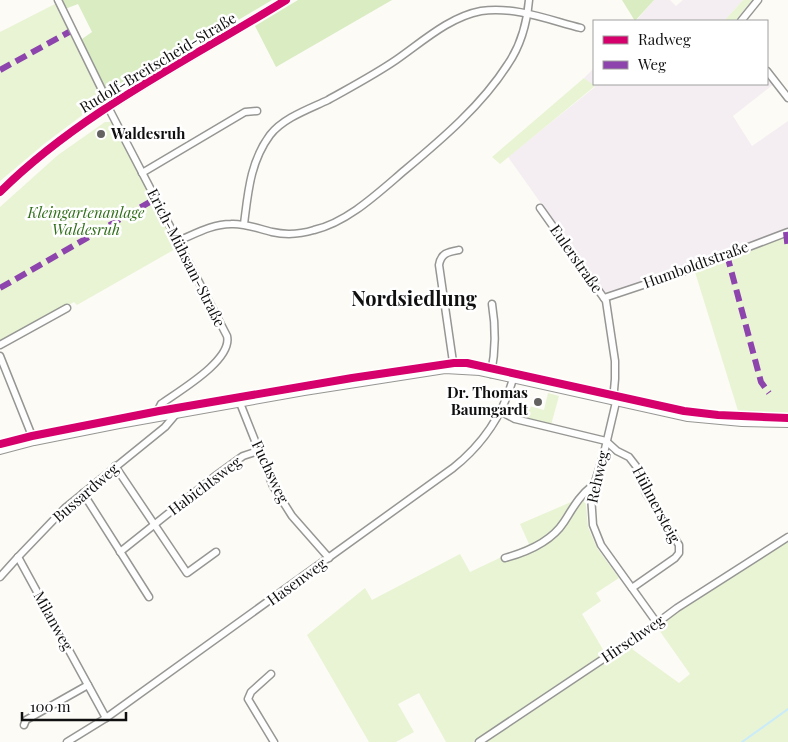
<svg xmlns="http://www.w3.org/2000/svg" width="788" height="742" viewBox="0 0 788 742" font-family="'Playfair Display',serif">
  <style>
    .industrial { fill: #f4eef2 }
    .green { fill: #e8f4d4 }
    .forest { fill: #d9ecc2 }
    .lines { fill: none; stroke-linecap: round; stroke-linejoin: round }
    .stream { stroke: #caebfa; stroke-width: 2 }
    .minor-casing { stroke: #969694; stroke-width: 9 }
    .tertiary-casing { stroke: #969694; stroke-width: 10 }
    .minor { stroke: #fffefe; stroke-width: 6 }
    .tertiary { stroke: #fffefe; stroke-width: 8 }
    .quiet { stroke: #8e44ad; stroke-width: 6; stroke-dasharray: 12 6; stroke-linecap: butt }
    .cycleway-casing { stroke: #fff; stroke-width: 11 }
    .cycleway { stroke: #d6006c; stroke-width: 8 }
    .poi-dot { fill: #636260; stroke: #fff; stroke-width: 2 }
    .labels { text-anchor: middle; stroke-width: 5; stroke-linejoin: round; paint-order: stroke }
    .street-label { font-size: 15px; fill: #101010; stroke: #fff }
    .poi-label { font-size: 15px; font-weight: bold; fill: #101010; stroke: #fff; text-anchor: start }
    .park-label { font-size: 15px; font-style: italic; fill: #306f1a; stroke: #fff }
    .district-label { font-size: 20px; font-weight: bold; fill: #101010; stroke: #fff }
  </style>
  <rect width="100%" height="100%" fill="#fcfbf6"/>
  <g class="industrial">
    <polygon points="654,0 670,0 676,6 683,0 743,0 724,21 636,21"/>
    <polygon points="594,68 594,84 767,84 767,76 774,84 733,116 752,146 788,121 788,228 692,265 608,294 604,292 508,157 595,87 584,78"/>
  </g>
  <g class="green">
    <polygon points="743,0 752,0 735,21 724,21"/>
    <polygon points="55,4 100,94 101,101 44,144 0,181 0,32"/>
    <polygon points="584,78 595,86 500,164 492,157"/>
    <polygon points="105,122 112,122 177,248 77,305 74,302 0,344 0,207 58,155"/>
    <polygon points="788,236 788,414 739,414 695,272"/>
    <polygon points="548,393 559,396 551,425 526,419 529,406 544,410"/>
    <polygon points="585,496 588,527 597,548 619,578 596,593 601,601 582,614 605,653 473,742 446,742 419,693 398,704 414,732 396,742 369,742 307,635 365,588 372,600 460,554 470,572 529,544 520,524"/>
    <polygon points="788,542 788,742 485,742 633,642 636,646 632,649 679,683 690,674 659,630 657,631 656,629 698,596"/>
  </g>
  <g class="forest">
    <path d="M60,0H272L113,94C99,84 87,55 82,39L92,32L78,4L65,9Z"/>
    <polygon points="298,0 392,0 276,67 255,26"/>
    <polygon points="622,0 654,0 635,21"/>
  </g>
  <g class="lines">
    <polyline class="stream" points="742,742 788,709"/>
    <defs>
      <g id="minor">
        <path d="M58,0L103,92L108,107L227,336C233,360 179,391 161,404L159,408L160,416"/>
        <polyline points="741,21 758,0"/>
        <polyline points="767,71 788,98"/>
        <polyline points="142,173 245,112 257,111"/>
        <polyline points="540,208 606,301 615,361 615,379 613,401"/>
        <path d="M244,224C248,193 250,162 270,135C283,118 309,109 328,100C351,87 374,75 396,60C422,42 449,17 481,11C515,6 549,20 581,28"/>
        <path d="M178,241C195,234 212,224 231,224C245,223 259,229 272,232C285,235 301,234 314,230C348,222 378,193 405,170C442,139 482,105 508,64C521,45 527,22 529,0"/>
        <polyline points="604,298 691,269 788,232"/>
        <polyline points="0,345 67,308"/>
        <polyline points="0,356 34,441"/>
        <path d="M454,369L439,265C441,253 448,252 459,250"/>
        <path d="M491,374C496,349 496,328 492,304"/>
        <polyline points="616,402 604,453 591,495 593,525 601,545 657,623"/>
        <polyline points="240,403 273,486 292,516 329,558"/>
        <polyline points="500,411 515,419 606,441 617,451 629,457 636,466 646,493 679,545 679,553 675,558 632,588"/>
        <polyline points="115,466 187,573 216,552"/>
        <polyline points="83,493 149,597"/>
        <polyline points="120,552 214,477 243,456 258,451"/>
        <polyline points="18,557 106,718"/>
        <path d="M505,558C527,552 551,542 564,522C573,508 579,496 593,485"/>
        <polyline points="0,577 18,557 65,508 165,427 176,414"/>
        <polyline points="271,674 251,692 248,699 274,742"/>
        <polyline points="24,725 26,720 88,685"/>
        <path d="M67,742L106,718L453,468C482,445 503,414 513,379"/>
        <polyline points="479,742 657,623 677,608 788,537"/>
      </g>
      <g id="tertiary">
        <path d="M0,192C82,111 189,60 286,0"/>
        <polyline points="0,450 34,441 119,424 304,391 445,369 480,371 688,417 742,422 788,423"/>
      </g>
    </defs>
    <use href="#minor" class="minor-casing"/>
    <use href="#tertiary" class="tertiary-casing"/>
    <use href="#minor" class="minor"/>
    <use href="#tertiary" class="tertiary"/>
    <g class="quiet">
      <polyline points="0,70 69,32"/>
      <polyline points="786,232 788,250"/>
      <polyline points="727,255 761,382 769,393"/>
      <polyline points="0,288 155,199"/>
    </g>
    <defs>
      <g id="cycleway">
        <path d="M0,192C82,111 189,60 286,0"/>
        <polyline points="0,444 32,436 159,411 352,378 454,363 467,363 684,411 718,415 788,418"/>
      </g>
    </defs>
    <use href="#cycleway" class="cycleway-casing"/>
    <use href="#cycleway" class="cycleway"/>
  </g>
  <g class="poi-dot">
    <circle cx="101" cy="134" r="5"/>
    <circle cx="538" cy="402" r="5"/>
  </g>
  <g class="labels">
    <g class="street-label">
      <text transform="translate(158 63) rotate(-31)" y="5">Rudolf-Breitscheid-Straße</text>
      <text transform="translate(186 258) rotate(63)" y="5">Erich-Mühsam-Straße</text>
      <text transform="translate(576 259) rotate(55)" y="5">Eulerstraße</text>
      <text transform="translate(696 265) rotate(-20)" y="5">Humboldtstraße</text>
      <text transform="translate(270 472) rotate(65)" y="5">Fuchsweg</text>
      <text transform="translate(598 477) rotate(-77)" y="5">Rehweg</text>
      <text transform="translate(205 486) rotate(-37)" y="5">Habichtsweg</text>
      <text transform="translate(86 493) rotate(-41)" y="5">Bussardweg</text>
      <text transform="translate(656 505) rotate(62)" y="5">Hühnersteig</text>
      <text transform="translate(297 582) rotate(-36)" y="5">Hasenweg</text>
      <text transform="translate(53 621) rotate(61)" y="5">Milanweg</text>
      <text transform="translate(633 639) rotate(-34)" y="5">Hirschweg</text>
    </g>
    <g class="poi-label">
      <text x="111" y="139">Waldesruh</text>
      <text x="528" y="398" text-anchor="end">Dr. Thomas<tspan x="528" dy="17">Baumgardt</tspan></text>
    </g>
    <g class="park-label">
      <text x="86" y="218">Kleingartenanlage<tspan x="86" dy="17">Waldesruh</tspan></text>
    </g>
    <g class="district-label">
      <text x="414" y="306">Nordsiedlung</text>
    </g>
  </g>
  <rect x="593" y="20" width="175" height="65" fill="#ffffff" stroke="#9f9f9f"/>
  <rect x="603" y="36" width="25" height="8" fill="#d6006c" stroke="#9f9f9f"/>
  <text x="638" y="45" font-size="15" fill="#101010">Radweg</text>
  <rect x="603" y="61" width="25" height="8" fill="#8e44ad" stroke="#9f9f9f"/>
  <text x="638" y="70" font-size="15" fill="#101010">Weg</text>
  <path d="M22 712v8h104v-8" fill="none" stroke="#101010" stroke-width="2.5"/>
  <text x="30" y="712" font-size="15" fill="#101010" stroke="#ffffff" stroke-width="4" paint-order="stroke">100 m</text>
</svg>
